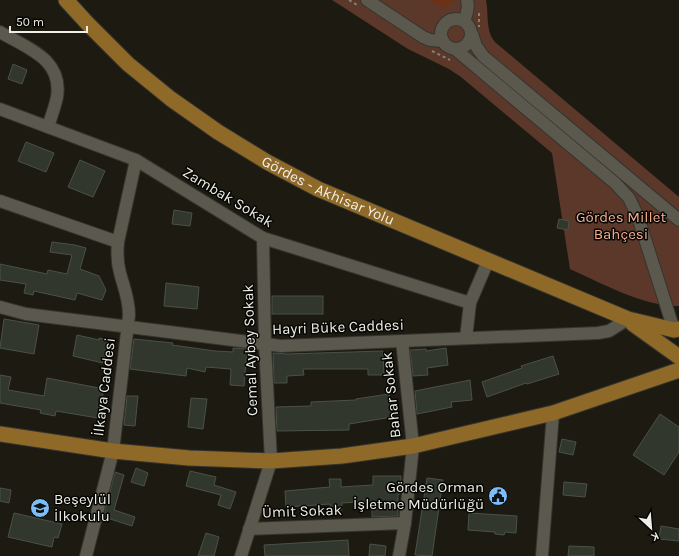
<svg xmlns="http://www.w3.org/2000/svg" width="679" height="556" viewBox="0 0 679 556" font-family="Karla,sans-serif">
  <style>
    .green { fill: #5c382a }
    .forest { fill: #6d3118 }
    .building { fill: #31372c; stroke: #4b5146 }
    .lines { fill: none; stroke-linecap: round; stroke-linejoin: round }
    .minor-casing { stroke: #35342f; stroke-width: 14 }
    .major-casing { stroke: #35342f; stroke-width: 17 }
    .path { stroke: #828178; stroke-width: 2; stroke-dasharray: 3 3; stroke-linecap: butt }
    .minor { stroke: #5b594d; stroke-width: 12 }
    .major { stroke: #8f6928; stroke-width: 15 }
    .labels { text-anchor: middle; stroke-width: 3; stroke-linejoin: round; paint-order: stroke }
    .street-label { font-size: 15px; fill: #efeee7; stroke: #060603 }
    .park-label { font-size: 15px; fill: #f8ad8f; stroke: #060603 }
    .poi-label { font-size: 15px; fill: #efeee7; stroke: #060603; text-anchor: end }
  </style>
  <rect width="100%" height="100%" fill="#1d1b11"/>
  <path class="green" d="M332,0H486C489,14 485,32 496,43L679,197V306C645,307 601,283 570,269L552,153L461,77L449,69L408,49Z"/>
  <polygon class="forest" points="430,0 454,0 444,9"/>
  <g class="building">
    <polygon points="13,64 27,70 22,84 8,79"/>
    <polygon points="26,142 54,153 46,172 18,161"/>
    <polygon points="80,160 105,171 93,197 68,187"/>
    <polygon points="174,210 192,213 190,226 172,224"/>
    <polygon points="559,219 569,221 568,230 557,228"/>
    <polygon points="52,242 75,245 86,248 80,269 99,276 106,290 102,300 77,293 75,300 34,291 33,295 24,293 26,284 0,280 0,264 47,274 48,270 67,274 72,255 50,252"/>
    <polygon points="166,283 199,287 197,309 164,306"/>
    <rect x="272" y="296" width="51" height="18"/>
    <polygon points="4,319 39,325 34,354 0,348"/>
    <polygon points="77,335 99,340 99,338 108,340 103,363 73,356"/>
    <polygon points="134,339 173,343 172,345 215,351 233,352 233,348 247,349 244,386 230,385 231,369 206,367 205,372 187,368 186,376 130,369"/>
    <polygon points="446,348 448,365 427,368 428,375 413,376 410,350 426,349 426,351"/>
    <polygon points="383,351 384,375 368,375 368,369 303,369 304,375 287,376 287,383 274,383 273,353 287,354"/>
    <polygon points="553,356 559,374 527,384 526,383 487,397 482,382 522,368 521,366"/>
    <polygon points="0,375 11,377 8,390 44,396 47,378 104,389 98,418 56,411 55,416 40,413 41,410 0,403"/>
    <polygon points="470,380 472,400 451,402 452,407 417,414 415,391"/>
    <polygon points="389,394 392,417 349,424 349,430 277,431 276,407 311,406 311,402 356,400 356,399"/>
    <polygon points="127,396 138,396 135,426 124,425"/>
    <polygon points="191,398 207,399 203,429 188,427"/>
    <polygon points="660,414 679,427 679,452 664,475 633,455"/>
    <polygon points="562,439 576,442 573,455 559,452"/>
    <polygon points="136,468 148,473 144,486 131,482"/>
    <polygon points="190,471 216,477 214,485 236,492 230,509 218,505 221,495 186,486"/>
    <polygon points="115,472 124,475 114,510 135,517 132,526 107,518 106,520 103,519"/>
    <polygon points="373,476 401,476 400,494 398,494 398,516 372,517 372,505 358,506 358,502 342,503 342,510 331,510 330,504 286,507 285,491 330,487 329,479 341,479 341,487 373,485"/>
    <polygon points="427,478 443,480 432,556 415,555"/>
    <polygon points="564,482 587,484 585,497 563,495"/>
    <polygon points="0,488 11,490 9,503 0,501"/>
    <polygon points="14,513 62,524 58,538 54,537 52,547 8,537"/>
    <polygon points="469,513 517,516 516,533 505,532 504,535 495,534 495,532 468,530"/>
    <polygon points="661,526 679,529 679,541 659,539"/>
    <polygon points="206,533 219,537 214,556 198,556"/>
    <polygon points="348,540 349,556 265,556 264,545"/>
    <polygon points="370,544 386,546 385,556 369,556"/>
    <polygon points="569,546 594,547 594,556 568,556"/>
  </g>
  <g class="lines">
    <defs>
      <g id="minor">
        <polyline points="367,0 423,37 430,40 443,41"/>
        <circle cx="456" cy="34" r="15"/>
        <path d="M464,21C467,14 469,7 467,0"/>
        <path d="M0,32C27,48 63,59 57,97C55,107 51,117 48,127"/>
        <polyline points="472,34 476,46 483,56 679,220"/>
        <polyline points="455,49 615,183 629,198 638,217 674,330"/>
        <polyline points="0,109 136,160 263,238 470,303"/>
        <path d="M0,201L118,242C117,252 117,262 120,273C124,288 129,299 129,315L113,451L86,556"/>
        <polyline points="118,242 136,160"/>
        <polyline points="0,307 26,314 281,346 598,333 609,331 628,319"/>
        <polyline points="466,338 470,303 488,261"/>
        <polyline points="249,529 405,523"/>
        <polyline points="241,556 271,461 265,345 263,238"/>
        <polyline points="399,556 405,523 413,446 402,341"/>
        <polyline points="542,556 553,413"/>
      </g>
      <g id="major">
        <path id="s1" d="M66,0L88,24L128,64L171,99L218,132L267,162L318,189L628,319L674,330L679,329"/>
        <polyline points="633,324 679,357"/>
        <polyline points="0,434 113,451 189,458 271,461 342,456 413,446 553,413 679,370"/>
      </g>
    </defs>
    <use href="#minor" class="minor-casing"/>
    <use href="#major" class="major-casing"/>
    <g class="path">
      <polyline points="349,0 357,5"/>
      <polyline points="479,13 479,27"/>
      <polyline points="432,51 450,60"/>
    </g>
    <use href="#minor" class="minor"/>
    <use href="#major" class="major"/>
  </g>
  <defs>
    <symbol id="civic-disc" viewBox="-11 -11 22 22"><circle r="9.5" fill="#7cbef9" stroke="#060603"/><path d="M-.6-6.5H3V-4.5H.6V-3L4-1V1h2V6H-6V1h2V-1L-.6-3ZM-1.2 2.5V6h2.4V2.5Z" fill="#111"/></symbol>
    <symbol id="school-disc" viewBox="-11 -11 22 22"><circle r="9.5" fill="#7cbef9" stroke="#060603"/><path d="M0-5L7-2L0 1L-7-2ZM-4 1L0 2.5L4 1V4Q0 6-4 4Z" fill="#111"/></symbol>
  </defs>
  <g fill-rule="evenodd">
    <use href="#civic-disc" x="487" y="485" width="22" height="22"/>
    <use href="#school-disc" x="29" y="497" width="22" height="22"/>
  </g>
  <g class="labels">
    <g class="street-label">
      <text dy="5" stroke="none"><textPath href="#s1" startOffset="327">Gördes - Akhisar Yolu</textPath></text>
      <text transform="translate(228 197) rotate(31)" y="5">Zambak Sokak</text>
      <text transform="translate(338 327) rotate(-2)" y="5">Hayri Büke Caddesi</text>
      <text transform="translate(250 350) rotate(-92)" y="5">Cemal Aybey Sokak</text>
      <text transform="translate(104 387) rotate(-83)" y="5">İlkaya Caddesi</text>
      <text transform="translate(391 395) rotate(-96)" y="5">Bahar Sokak</text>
      <text transform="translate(302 511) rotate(-2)" y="5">Ümit Sokak</text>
    </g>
    <g class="park-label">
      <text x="621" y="222">Gördes Millet<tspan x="621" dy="17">Bahçesi</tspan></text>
    </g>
    <g class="poi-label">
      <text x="484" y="492">Gördes Orman<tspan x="484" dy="17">İşletme Müdürlüğü</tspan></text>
      <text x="54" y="504" text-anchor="start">Beşeylül<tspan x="54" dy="17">İlkokulu</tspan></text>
    </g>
  </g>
  <g transform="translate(651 528) rotate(154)" stroke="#060603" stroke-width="3" paint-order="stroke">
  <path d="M0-3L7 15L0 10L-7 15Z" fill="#efeee7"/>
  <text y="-6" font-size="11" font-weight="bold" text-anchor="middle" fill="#efeee7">K</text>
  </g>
  <path d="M10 26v6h77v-6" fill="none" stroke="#efeee7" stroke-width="2"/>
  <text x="16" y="26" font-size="12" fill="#efeee7" stroke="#060603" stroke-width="3" paint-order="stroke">50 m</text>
</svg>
